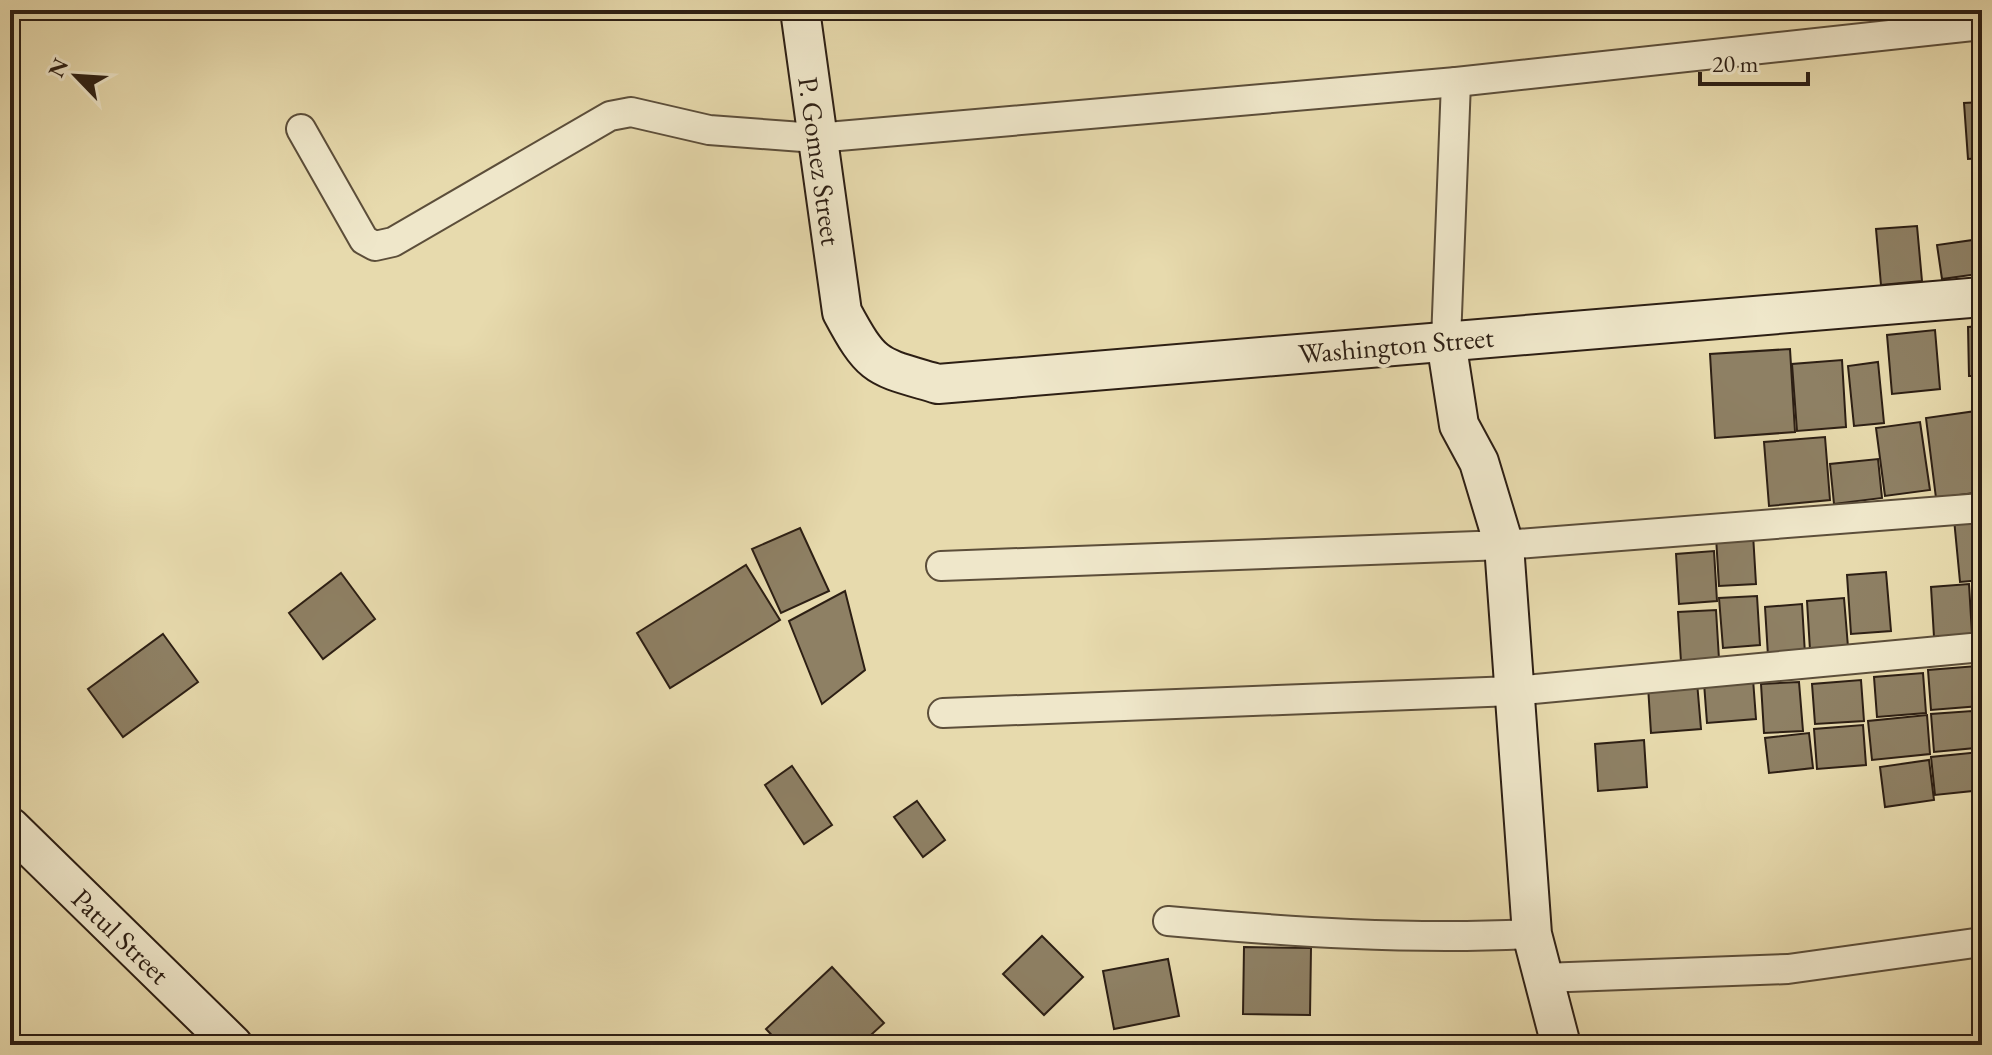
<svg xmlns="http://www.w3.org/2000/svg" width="1992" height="1055" viewBox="0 0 1992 1055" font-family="'EB Garamond',serif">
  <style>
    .building { fill: #8e8064; stroke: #2d1f14; stroke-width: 2 }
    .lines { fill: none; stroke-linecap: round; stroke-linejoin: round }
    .street-casing { stroke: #5c4e3a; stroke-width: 32 }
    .secondary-casing { stroke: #2d1f14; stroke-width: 42 }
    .street { stroke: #efe7ca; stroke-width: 28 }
    .secondary { stroke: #efe7ca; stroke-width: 38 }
    .labels { text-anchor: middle; stroke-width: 8; stroke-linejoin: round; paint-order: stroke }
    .street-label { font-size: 28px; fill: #2d1f14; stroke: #efe7ca }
  </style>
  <rect width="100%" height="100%" fill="#e7daad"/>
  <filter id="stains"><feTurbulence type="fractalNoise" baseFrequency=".0025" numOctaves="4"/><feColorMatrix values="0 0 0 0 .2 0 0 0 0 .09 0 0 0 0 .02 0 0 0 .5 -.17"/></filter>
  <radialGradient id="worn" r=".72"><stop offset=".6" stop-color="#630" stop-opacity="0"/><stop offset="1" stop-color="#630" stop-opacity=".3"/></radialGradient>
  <g class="building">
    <polygon points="1982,102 1982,158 1968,159 1964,103"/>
    <polygon points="1917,226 1922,281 1881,285 1876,229"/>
    <polygon points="1973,240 1978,274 1942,279 1937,245"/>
    <polygon points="1982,326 1982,376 1969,376 1968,327"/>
    <polygon points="1935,330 1940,389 1892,394 1887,335"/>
    <polygon points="1790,349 1795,432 1715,438 1710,354"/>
    <polygon points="1842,360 1846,427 1797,431 1792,364"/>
    <polygon points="1878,362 1884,423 1854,426 1848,366"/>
    <polygon points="1976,411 1982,492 1936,498 1926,418"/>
    <polygon points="1920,422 1930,490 1885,496 1876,428"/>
    <polygon points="1825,437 1830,500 1769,506 1764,442"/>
    <polygon points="1878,459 1882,498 1834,504 1830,464"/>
    <polygon points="1982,516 1982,580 1960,582 1954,519"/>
    <polygon points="800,528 829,591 781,613 752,549"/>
    <polygon points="1753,534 1756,584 1719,586 1716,537"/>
    <polygon points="1714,551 1717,601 1679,604 1676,554"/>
    <polygon points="746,565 780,620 670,688 637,633"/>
    <polygon points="1886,572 1891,631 1851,634 1847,575"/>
    <polygon points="341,573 375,619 323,659 289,613"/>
    <polygon points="1982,583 1982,640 1978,640 1973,584"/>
    <polygon points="1969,584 1972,634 1934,637 1931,587"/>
    <polygon points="845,591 865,670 822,704 789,621"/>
    <polygon points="1757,596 1760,645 1723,648 1719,598"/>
    <polygon points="1844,598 1848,647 1810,650 1807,601"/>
    <polygon points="1802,604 1805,654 1768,656 1765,607"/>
    <polygon points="1716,610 1719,659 1681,662 1678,612"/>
    <polygon points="163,634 198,682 123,737 88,689"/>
    <polygon points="1977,666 1980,706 1931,710 1928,670"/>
    <polygon points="1923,673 1926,713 1877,717 1874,677"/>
    <polygon points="1753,679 1756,719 1707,723 1704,683"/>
    <polygon points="1861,680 1864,721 1815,724 1812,684"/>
    <polygon points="1697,682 1701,729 1651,733 1648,686"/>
    <polygon points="1799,682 1803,731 1764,733 1761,684"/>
    <polygon points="1972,711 1975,748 1934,752 1931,714"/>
    <polygon points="1927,715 1930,754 1872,760 1868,721"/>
    <polygon points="1863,725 1866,765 1817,769 1814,729"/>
    <polygon points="1809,733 1813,768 1769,773 1765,738"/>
    <polygon points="1644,740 1647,787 1598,791 1595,744"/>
    <polygon points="1980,752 1982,790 1935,795 1931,757"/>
    <polygon points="1929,760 1934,800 1885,807 1880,767"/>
    <polygon points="792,766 832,825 804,844 765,785"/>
    <polygon points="917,801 945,840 923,857 894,817"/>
    <polygon points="1042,936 1083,977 1044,1015 1003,974"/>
    <polygon points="1244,947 1311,948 1310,1015 1243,1014"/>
    <polygon points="1168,959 1179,1016 1114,1029 1103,971"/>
    <polygon points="832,967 884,1023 860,1045 781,1045 766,1029"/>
  </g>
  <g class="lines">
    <defs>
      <g id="street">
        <polyline points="301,129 364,240 375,246 393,242 610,116 631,112 709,130 816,138 1456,82 1982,25"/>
        <polyline points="1446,341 1456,82"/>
        <polyline points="941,566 1504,545 1982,508"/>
        <polyline points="943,713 1513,691 1982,647"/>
        <path d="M1168,921C1290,932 1410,940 1532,934"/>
        <polyline points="1542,978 1788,969 1982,942"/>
      </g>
      <g id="secondary">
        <path d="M800,10L842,312C873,370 877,366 938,384L1982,297"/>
        <polyline points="1446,341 1459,425 1479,462 1504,545 1532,934 1561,1045"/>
        <polyline points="10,827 233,1045"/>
      </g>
    </defs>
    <use href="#street" class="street-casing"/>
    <use href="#secondary" class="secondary-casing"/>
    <use href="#street" class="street"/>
    <use href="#secondary" class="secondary"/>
  </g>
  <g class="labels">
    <g class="street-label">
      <text transform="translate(820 161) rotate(82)" y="10">P. Gomez Street</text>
      <text transform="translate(1396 345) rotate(-5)" y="10">Washington Street</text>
      <text transform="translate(121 936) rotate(44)" y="10">Patul Street</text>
    </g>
  </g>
  <rect width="1992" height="1055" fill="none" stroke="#e7daad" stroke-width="40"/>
  <rect x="12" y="12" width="1968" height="1031" fill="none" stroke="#2d1f14" stroke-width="4"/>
  <rect x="20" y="20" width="1952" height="1015" fill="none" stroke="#2d1f14" stroke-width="2"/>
  <g transform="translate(76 76) rotate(295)" stroke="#efe7ca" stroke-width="6" paint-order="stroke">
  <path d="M0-6L14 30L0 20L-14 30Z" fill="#2d1f14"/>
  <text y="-12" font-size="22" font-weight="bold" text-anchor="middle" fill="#2d1f14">N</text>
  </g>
  <path d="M1700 72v12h108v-12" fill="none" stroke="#2d1f14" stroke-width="4"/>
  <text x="1712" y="72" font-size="24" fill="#2d1f14" stroke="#efe7ca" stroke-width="6" paint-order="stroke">20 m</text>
  <rect width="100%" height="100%" filter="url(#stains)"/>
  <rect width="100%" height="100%" fill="url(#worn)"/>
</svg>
